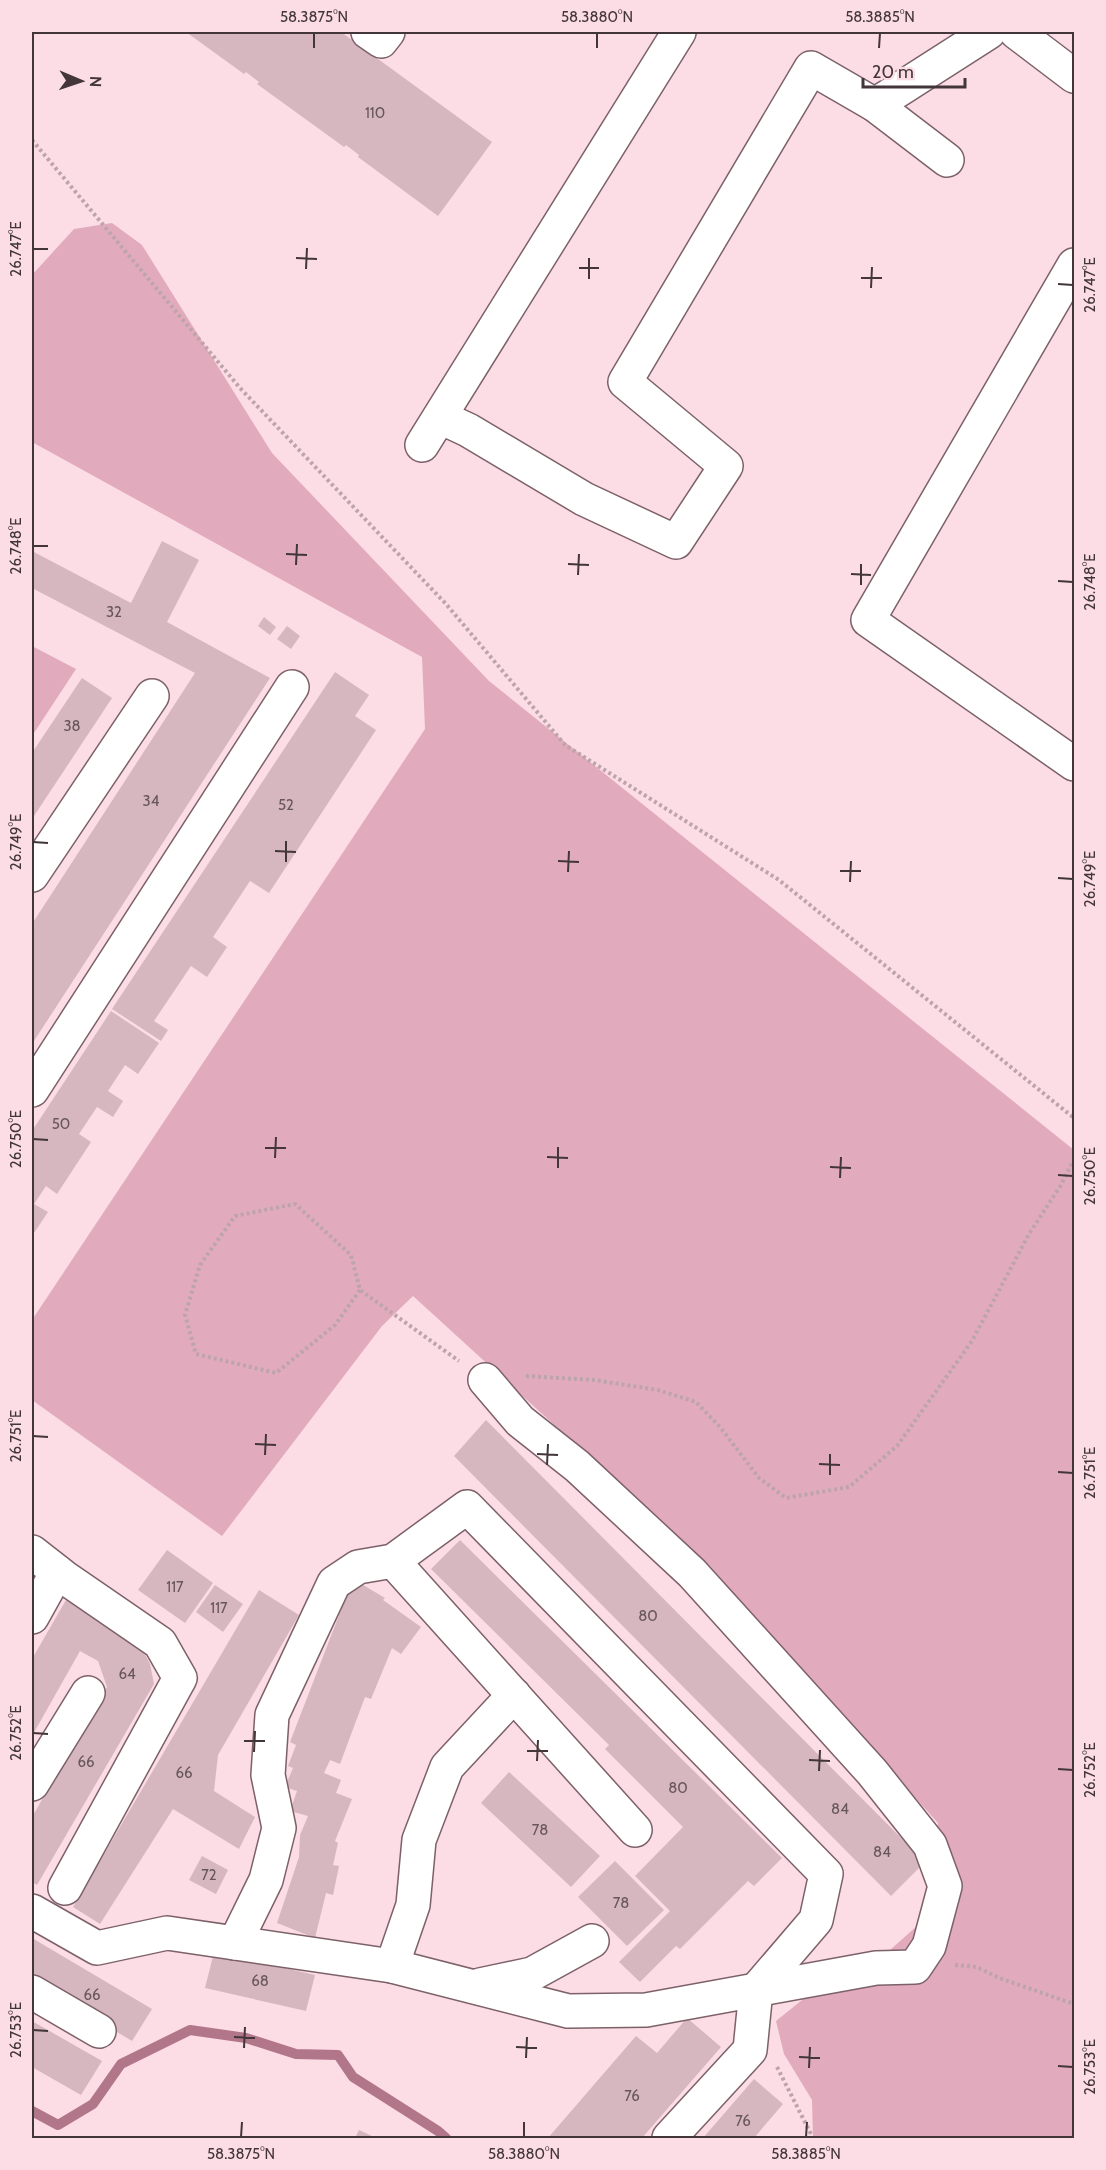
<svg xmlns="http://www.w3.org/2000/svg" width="1106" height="2170" viewBox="0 0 1106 2170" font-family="Cabin,sans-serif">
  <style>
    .green { fill: #e2abbd }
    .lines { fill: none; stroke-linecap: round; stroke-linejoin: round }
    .stream { stroke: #b2768a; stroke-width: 10 }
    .building { fill: #d6b7c0 }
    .minor-casing { stroke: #7c6169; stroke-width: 36 }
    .path { stroke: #bda4ab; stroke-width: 4; stroke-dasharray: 3 3; stroke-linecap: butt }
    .minor { stroke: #fff; stroke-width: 33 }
    .ticks { fill: none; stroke: #42363a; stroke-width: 2 }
    .labels { text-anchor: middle; stroke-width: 5; stroke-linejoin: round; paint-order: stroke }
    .number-label { font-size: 15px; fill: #67565c }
    .neatline { fill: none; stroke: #42363a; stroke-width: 2 }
    .ticks-label { font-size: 15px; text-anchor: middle; fill: #42363a }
  </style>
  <rect width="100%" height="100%" fill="#fcdce5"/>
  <g class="green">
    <polygon points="112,223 142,245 272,453 489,681 1074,1150 1074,2138 813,2138 812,2100 784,2054 776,2021 807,1996 880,1959 918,1925 933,1868 938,1823 701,1559 413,1296 382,1326 222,1536 32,1400 32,1320 425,729 422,657 32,442 32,275 74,229"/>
    <polygon points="32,646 76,669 32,736"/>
  </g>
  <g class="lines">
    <polyline class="stream" points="32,2111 58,2125 93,2104 121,2064 190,2030 246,2038 296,2054 338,2055 353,2077 438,2131 446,2138"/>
  </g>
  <g class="building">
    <polygon points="186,32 341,32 492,142 438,216 358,157 359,155 346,145 344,147 257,84 259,82 246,72 244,74"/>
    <polygon points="162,541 199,560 167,622 270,678 32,1044 32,924 195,673 32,588 32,551 131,603"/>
    <polygon points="264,617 276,627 270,635 258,626"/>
    <polygon points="287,626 300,636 291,649 277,639"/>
    <polygon points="335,672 369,695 355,716 376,730 269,893 250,881 213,937 227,947 207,977 191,966 154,1021 168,1030 161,1041 112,1009"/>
    <polygon points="82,678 112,698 32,819 32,753"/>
    <polygon points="111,1011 159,1043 138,1074 125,1065 108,1091 123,1101 113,1117 97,1107 79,1134 91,1142 57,1194 46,1186 34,1204 48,1212 32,1236 32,1131"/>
    <polygon points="486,1420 925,1862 891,1896 454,1456"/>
    <polygon points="460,1540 782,1858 754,1886 748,1881 680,1949 676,1946 640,1982 619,1962 670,1911 635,1876 683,1827 605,1749 609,1745 431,1569"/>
    <polygon points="167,1550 213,1583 185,1623 138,1590"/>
    <polygon points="353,1579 385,1598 383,1600 421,1627 401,1654 392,1648 371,1699 365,1697 340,1764 330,1760 324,1773 341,1780 336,1793 352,1799 335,1841 338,1843 333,1865 339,1866 333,1895 326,1893 315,1938 277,1923 299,1857 300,1835 308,1816 290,1811 297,1791 285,1787 293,1768 288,1766 296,1745 290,1742"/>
    <polygon points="215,1585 243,1604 223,1632 196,1612"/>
    <polygon points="259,1590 299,1615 218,1755 214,1791 255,1817 239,1849 173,1809 100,1924 73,1907"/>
    <polygon points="66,1600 138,1641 150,1664 154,1684 37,1885 32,1882 32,1817 107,1687 98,1661 80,1651 32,1736 32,1659"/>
    <polygon points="509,1772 600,1856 571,1887 481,1803"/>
    <polygon points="202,1856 228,1870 216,1894 189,1880"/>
    <polygon points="615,1861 664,1910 627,1946 578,1897"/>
    <polygon points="32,1938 152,2009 132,2041 32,1981"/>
    <polygon points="214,1952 315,1975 306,2011 205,1988"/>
    <polygon points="687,2018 721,2047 642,2138 548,2138 636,2036 657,2053"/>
    <polygon points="32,2021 102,2061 81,2095 32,2067"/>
    <polygon points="754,2079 783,2104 754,2138 703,2138"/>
    <polygon points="359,2130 376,2138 355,2138"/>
  </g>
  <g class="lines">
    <defs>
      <g id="minor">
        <polyline points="368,32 381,41 388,32"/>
        <polyline points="1016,32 1074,76"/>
        <polyline points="875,105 989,32"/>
        <polyline points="1074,265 868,620 1074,764"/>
        <polyline points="440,417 468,430 584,499 676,542 726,466 625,382 811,68 875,105 947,160"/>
        <polyline points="422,445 679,32"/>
        <polyline points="32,875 152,696"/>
        <polyline points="32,1090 292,687"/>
        <polyline points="32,1552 64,1577 160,1643 180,1678 65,1888"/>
        <polyline points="393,1561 635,1830"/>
        <polyline points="32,1617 57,1572"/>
        <polyline points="32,1784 88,1693"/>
        <polyline points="32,1911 97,1948 167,1933 392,1966 568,2011 646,2010 876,1968 915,1967 929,1946 945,1886 930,1845 872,1772 692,1573 577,1466 520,1421 485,1380"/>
        <polyline points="235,1943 266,1880 279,1828 268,1775 272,1715 334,1583 358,1567 393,1561 467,1507 826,1874 816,1920 756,1990 750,2050 669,2138"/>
        <polyline points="392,1966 413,1905 419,1840 447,1767 514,1695"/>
        <polyline points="480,1985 532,1974 592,1941"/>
        <polyline points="32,1992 99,2031"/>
      </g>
    </defs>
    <use href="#minor" class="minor-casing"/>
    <g class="path">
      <polyline points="32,140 240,388 446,604 565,745 779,880 1074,1118"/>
      <polyline points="360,1290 335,1325 276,1373 196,1354 185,1315 200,1265 235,1216 295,1204 351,1255 360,1290 459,1361"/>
      <polyline points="526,1376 594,1380 658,1390 696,1402 720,1427 759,1478 786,1498 849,1487 897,1446 972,1341 1029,1234 1061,1185 1074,1159"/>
      <polyline points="955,1965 977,1967 999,1978 1074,2004"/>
      <polyline points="777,2067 813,2138"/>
    </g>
    <use href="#minor" class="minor"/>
  </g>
  <path class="ticks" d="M314,48V33M597,48V33M879,48L880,33M33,249H48M296,258L317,259M579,268H599M306,269L307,248M861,278H882M589,279V258M1058,284L1073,285M871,288L872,267M33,546H48M286,554L307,555M568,564L589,565M296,565L297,544M851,574L871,575M578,575L579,554M1058,581L1073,582M861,585V564M33,842L48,843M275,851L296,852M558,861L579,862M286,862V841M840,871H861M568,872L569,851M1058,878L1073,879M850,882L851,861M33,1139L48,1140M265,1148H286M547,1157L568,1158M275,1158L276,1137M830,1167L851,1168M558,1168V1147M1058,1175L1073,1176M840,1178L841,1157M33,1436L48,1437M255,1444L276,1445M537,1454L558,1455M265,1455L266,1434M819,1464L840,1465M547,1465L548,1444M1058,1472L1073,1473M830,1475V1454M33,1733L48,1734M244,1741H265M527,1751H548M254,1752L255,1731M809,1760L830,1761M537,1761L538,1740M1058,1769L1073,1770M819,1771L820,1750M33,2030L48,2031M234,2037L255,2038M516,2047L537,2048M244,2048L245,2027M799,2057L820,2058M526,2058L527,2037M1058,2066L1073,2067M809,2068L810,2047M241,2137L242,2122M524,2137V2122M806,2137L807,2122"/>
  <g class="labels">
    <g class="number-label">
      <text x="375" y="118">110</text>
      <text x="114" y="617">32</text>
      <text x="72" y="731">38</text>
      <text x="151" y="806">34</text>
      <text x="286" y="810">52</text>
      <text x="61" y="1129">50</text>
      <text x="175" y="1592">117</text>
      <text x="219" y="1613">117</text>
      <text x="648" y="1621">80</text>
      <text x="127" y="1679">64</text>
      <text x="86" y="1767">66</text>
      <text x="184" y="1778">66</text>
      <text x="678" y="1793">80</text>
      <text x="840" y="1814">84</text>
      <text x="540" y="1835">78</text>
      <text x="882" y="1857">84</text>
      <text x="209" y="1880">72</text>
      <text x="621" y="1908">78</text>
      <text x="260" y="1986">68</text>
      <text x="92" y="2000">66</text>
      <text x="632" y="2101">76</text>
      <text x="743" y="2126">76</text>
    </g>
  </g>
  <rect width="1106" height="2170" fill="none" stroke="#fcdce5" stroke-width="66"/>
  <g transform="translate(81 81) rotate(92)" stroke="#fcdce5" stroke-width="4.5" paint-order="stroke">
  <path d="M0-4.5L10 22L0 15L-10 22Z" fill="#42363a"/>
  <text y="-9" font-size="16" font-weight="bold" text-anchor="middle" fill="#42363a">N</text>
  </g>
  <path d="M863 78v9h102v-9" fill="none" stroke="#42363a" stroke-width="3"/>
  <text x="872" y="78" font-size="18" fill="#42363a" stroke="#fcdce5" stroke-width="4.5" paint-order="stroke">20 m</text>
  <rect x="33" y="33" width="1040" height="2104" class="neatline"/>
  <g class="ticks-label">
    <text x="314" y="22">58.3875°N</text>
    <text x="597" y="22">58.3880°N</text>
    <text x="880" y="22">58.3885°N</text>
    <text transform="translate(16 249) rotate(-90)" y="5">26.747°E</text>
    <text transform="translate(1090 285) rotate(-90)" y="5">26.747°E</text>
    <text transform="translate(16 546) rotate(-90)" y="5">26.748°E</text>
    <text transform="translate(1090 582) rotate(-90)" y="5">26.748°E</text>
    <text transform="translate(16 842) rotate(-90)" y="5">26.749°E</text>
    <text transform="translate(1090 879) rotate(-90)" y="5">26.749°E</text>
    <text transform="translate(16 1139) rotate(-90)" y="5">26.750°E</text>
    <text transform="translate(1090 1176) rotate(-90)" y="5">26.750°E</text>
    <text transform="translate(16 1436) rotate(-90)" y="5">26.751°E</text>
    <text transform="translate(1090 1473) rotate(-90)" y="5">26.751°E</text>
    <text transform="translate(16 1733) rotate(-90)" y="5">26.752°E</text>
    <text transform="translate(1090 1770) rotate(-90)" y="5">26.752°E</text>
    <text transform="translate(16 2030) rotate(-90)" y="5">26.753°E</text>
    <text transform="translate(1090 2067) rotate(-90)" y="5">26.753°E</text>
    <text x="241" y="2159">58.3875°N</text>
    <text x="524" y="2159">58.3880°N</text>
    <text x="806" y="2159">58.3885°N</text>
  </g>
</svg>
